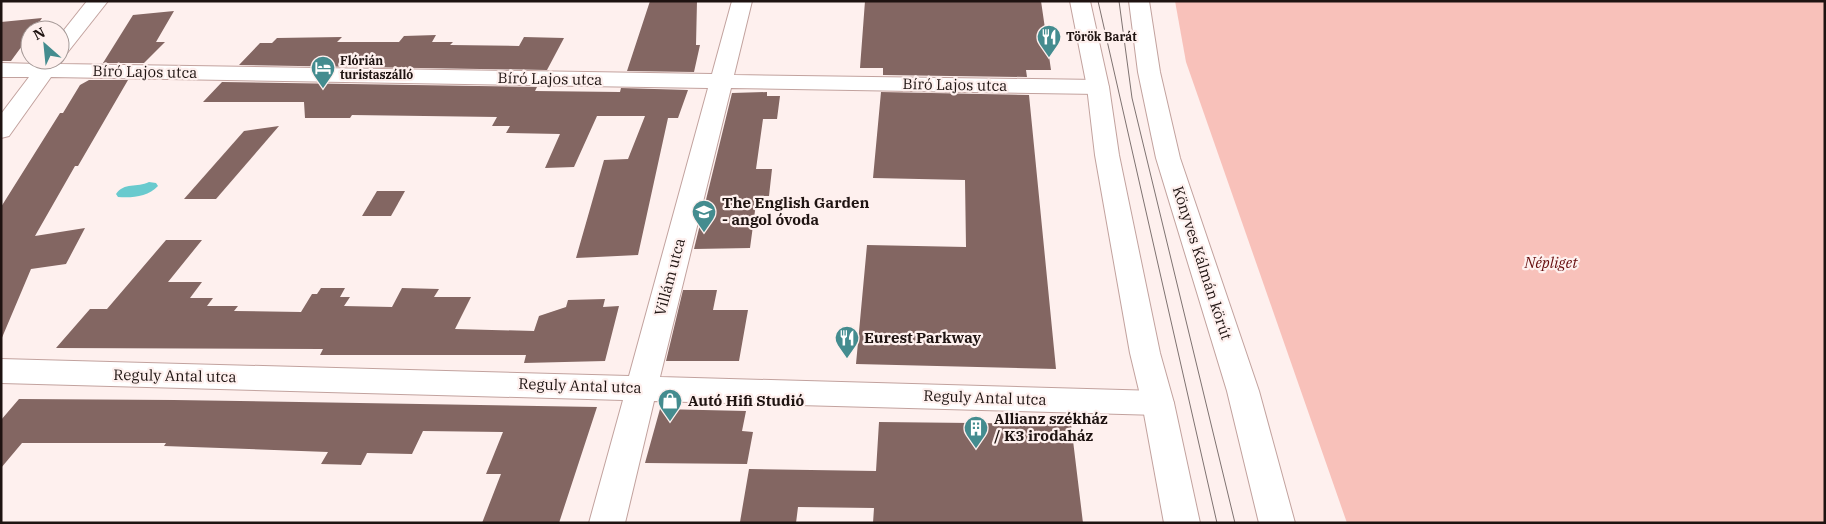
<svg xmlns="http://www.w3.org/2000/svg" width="1826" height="524" viewBox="0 0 1826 524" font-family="'IBM Plex Serif',serif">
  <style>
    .green { fill: #f8c1ba }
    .water { fill: #69cace }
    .building { fill: #836662 }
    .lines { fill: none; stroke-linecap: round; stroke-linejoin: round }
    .minor-casing { stroke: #c2a29e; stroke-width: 2 }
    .major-casing { stroke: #c2a29e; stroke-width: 2 }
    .minor { fill: #fff; fill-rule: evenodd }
    .major { fill: #fff; fill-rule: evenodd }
    .tram { stroke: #7e7270; stroke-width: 1 }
    .labels { text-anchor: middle; stroke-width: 4.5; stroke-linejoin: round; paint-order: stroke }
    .far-poi-label { font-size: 12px; font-weight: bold; fill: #1e1311; stroke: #fef0ee; text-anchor: start }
    .street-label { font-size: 15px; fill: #1e1311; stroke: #fef0ee }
    .poi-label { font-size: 15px; font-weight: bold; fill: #1e1311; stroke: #fef0ee; text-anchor: start }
    .park-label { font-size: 15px; font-style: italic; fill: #660d0e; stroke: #fef0ee }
  </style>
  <rect width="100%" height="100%" fill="#fef0ee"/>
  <polygon class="green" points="1175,1 1825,1 1825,523 1347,523 1186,62"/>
  <path class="water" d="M149,182L156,183L158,186C148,197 132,198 118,197L116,194C124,182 137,188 149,182Z"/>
  <g class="building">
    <polygon points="650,1 697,1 696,45 700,45 694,72 627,71"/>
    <polygon points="865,1 1041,1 1051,70 1026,70 1027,77 883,75 883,68 860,68"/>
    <polygon points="174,11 156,42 165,42 144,63 103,63 133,15"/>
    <polygon points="42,18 34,30 30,30 30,35 11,61 1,61 1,22"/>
    <polygon points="436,35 432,42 453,42 450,45 519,46 524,37 564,38 547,70 239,65 260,43 272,43 277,38 342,37 337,42 399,42 404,36"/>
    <polygon points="89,80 128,80 78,166 75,166 35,236 85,228 66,264 31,269 1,340 1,207 60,113 63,113 80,85"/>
    <polygon points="222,82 537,87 535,91 620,92 621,88 688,90 678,118 668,118 638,255 576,258 604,160 628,159 645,116 597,116 574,167 545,168 560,134 506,133 510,126 492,126 497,117 352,115 350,118 305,118 304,102 203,102"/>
    <polygon points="767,92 767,96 780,96 777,119 763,119 756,169 772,169 769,196 757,196 750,248 694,249 732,93"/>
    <polygon points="881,92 1029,95 1056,369 856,364 867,245 966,247 965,180 873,178"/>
    <polygon points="279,126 216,199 184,199 244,131"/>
    <polygon points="377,191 405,191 391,216 362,216"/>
    <polygon points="166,240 202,240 168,282 202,282 190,298 213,298 207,306 238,306 234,311 301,312 312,294 317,294 321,288 345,288 340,297 350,297 344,306 392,307 402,288 439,289 434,297 471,297 455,329 534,331 539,316 566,307 568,300 605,299 603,307 619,306 605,361 524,363 526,355 320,355 323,349 56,348 90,309 107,309"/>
    <polygon points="683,290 717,290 713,310 748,310 739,361 666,361"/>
    <polygon points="19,399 174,400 597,407 559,523 482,523 501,474 486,474 503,432 423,431 412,454 367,453 361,465 321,464 328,452 164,446 166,443 22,443 1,468 1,420"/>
    <polygon points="660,409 746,411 742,431 753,432 747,464 645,463"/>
    <polygon points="879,422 1071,424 1083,523 873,523 874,508 798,507 796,523 740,522 749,469 876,471"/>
  </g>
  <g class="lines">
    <defs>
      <g id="minor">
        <polygon points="87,1 108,1 67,53 60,55 60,35"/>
        <polygon points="732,1 752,1 734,75 1098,80 1106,82 1109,87 1106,92 1098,94 731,88 660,377 1158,391 1169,394 1174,403 1169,412 1158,415 654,401 625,523 589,523 623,400 1,383 1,359 629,376 708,88 51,77 9,136 1,138 1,114 29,77 1,77 1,63 38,64 41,60 60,60 60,56 63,60 60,64 712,74"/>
      </g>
      <g id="major">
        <polygon points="1070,1 1090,1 1109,87 1119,155 1160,353 1174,403 1200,523 1164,523 1142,403 1130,353 1095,155 1087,87"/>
        <polygon points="1129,1 1149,1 1160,72 1180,158 1259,391 1295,523 1259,523 1227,391 1156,158 1138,72"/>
      </g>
    </defs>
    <use href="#minor" class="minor-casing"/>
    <use href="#major" class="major-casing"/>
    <use href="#minor" class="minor"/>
    <use href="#major" class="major"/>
    <g class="tram">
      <polyline points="1098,1 1217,523"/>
      <polyline points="1119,1 1132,98 1235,523"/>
    </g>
  </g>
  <defs>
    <symbol id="restaurant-pin" viewBox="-11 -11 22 30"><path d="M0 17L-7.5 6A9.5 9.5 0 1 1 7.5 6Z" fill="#448c8f" stroke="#fef0ee"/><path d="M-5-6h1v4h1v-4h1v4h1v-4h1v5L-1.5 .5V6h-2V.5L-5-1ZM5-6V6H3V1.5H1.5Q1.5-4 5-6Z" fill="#fff"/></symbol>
    <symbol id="hotel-pin" viewBox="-11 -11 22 30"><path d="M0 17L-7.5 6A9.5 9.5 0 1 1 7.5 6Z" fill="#448c8f" stroke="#fef0ee"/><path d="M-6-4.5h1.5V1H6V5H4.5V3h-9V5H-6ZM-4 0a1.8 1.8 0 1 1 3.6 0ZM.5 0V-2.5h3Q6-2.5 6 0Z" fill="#fff"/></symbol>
    <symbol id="school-pin" viewBox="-11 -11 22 30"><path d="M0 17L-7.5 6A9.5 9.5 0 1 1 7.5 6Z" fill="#448c8f" stroke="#fef0ee"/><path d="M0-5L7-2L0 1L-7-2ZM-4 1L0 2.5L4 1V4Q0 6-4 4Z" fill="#fff"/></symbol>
    <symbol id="shop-pin" viewBox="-11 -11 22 30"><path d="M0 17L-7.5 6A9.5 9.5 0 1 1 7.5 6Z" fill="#448c8f" stroke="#fef0ee"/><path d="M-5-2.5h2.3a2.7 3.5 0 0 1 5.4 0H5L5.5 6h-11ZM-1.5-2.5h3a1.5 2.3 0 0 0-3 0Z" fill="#fff"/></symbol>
    <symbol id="building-pin" viewBox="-11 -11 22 30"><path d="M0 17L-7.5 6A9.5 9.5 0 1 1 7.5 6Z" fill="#448c8f" stroke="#fef0ee"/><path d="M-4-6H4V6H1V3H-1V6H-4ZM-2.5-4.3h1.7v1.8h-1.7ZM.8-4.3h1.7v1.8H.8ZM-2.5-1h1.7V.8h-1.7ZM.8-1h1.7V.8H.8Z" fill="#fff"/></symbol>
  </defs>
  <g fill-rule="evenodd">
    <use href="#restaurant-pin" x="1035" y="23" width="28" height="38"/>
    <use href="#hotel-pin" x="309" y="54" width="28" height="38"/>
    <use href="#school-pin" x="690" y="198" width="28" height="38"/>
    <use href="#restaurant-pin" x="833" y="324" width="28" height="38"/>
    <use href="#shop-pin" x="656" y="387" width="28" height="38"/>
    <use href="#building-pin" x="962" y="414" width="28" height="38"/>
  </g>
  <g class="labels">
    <g class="far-poi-label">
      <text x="1066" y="41">Török Barát</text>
      <text x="340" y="65">Flórián<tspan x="340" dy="14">turistaszálló</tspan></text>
    </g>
    <g class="street-label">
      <text transform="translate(145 72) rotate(1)" y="5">Bíró Lajos utca</text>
      <text transform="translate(550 79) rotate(1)" y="5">Bíró Lajos utca</text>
      <text transform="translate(955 85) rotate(1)" y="5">Bíró Lajos utca</text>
      <text transform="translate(1202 263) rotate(72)" y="5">Könyves Kálmán körút</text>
      <text transform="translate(670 277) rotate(-75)" y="5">Villám utca</text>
      <text transform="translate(175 376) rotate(1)" y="5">Reguly Antal utca</text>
      <text transform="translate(580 386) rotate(2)" y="5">Reguly Antal utca</text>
      <text transform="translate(985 398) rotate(2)" y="5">Reguly Antal utca</text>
    </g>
    <g class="poi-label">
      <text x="722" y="208">The English Garden<tspan x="722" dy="17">- angol óvoda</tspan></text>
      <text x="864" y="343">Eurest Parkway</text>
      <text x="688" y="406">Autó Hifi Studió</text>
      <text x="994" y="424">Allianz székház<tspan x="994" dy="17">/ K3 irodaház</tspan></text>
    </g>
    <g class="park-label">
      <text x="1551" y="268">Népliget</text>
    </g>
  </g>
  <rect width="1826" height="524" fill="none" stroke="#1e1311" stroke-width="5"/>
  <g transform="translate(45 45) rotate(333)"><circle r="24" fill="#fef0ee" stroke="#a49896"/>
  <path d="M0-4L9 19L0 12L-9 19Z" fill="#448c8f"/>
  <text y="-8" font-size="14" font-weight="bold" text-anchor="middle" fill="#1e1311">N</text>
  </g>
</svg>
